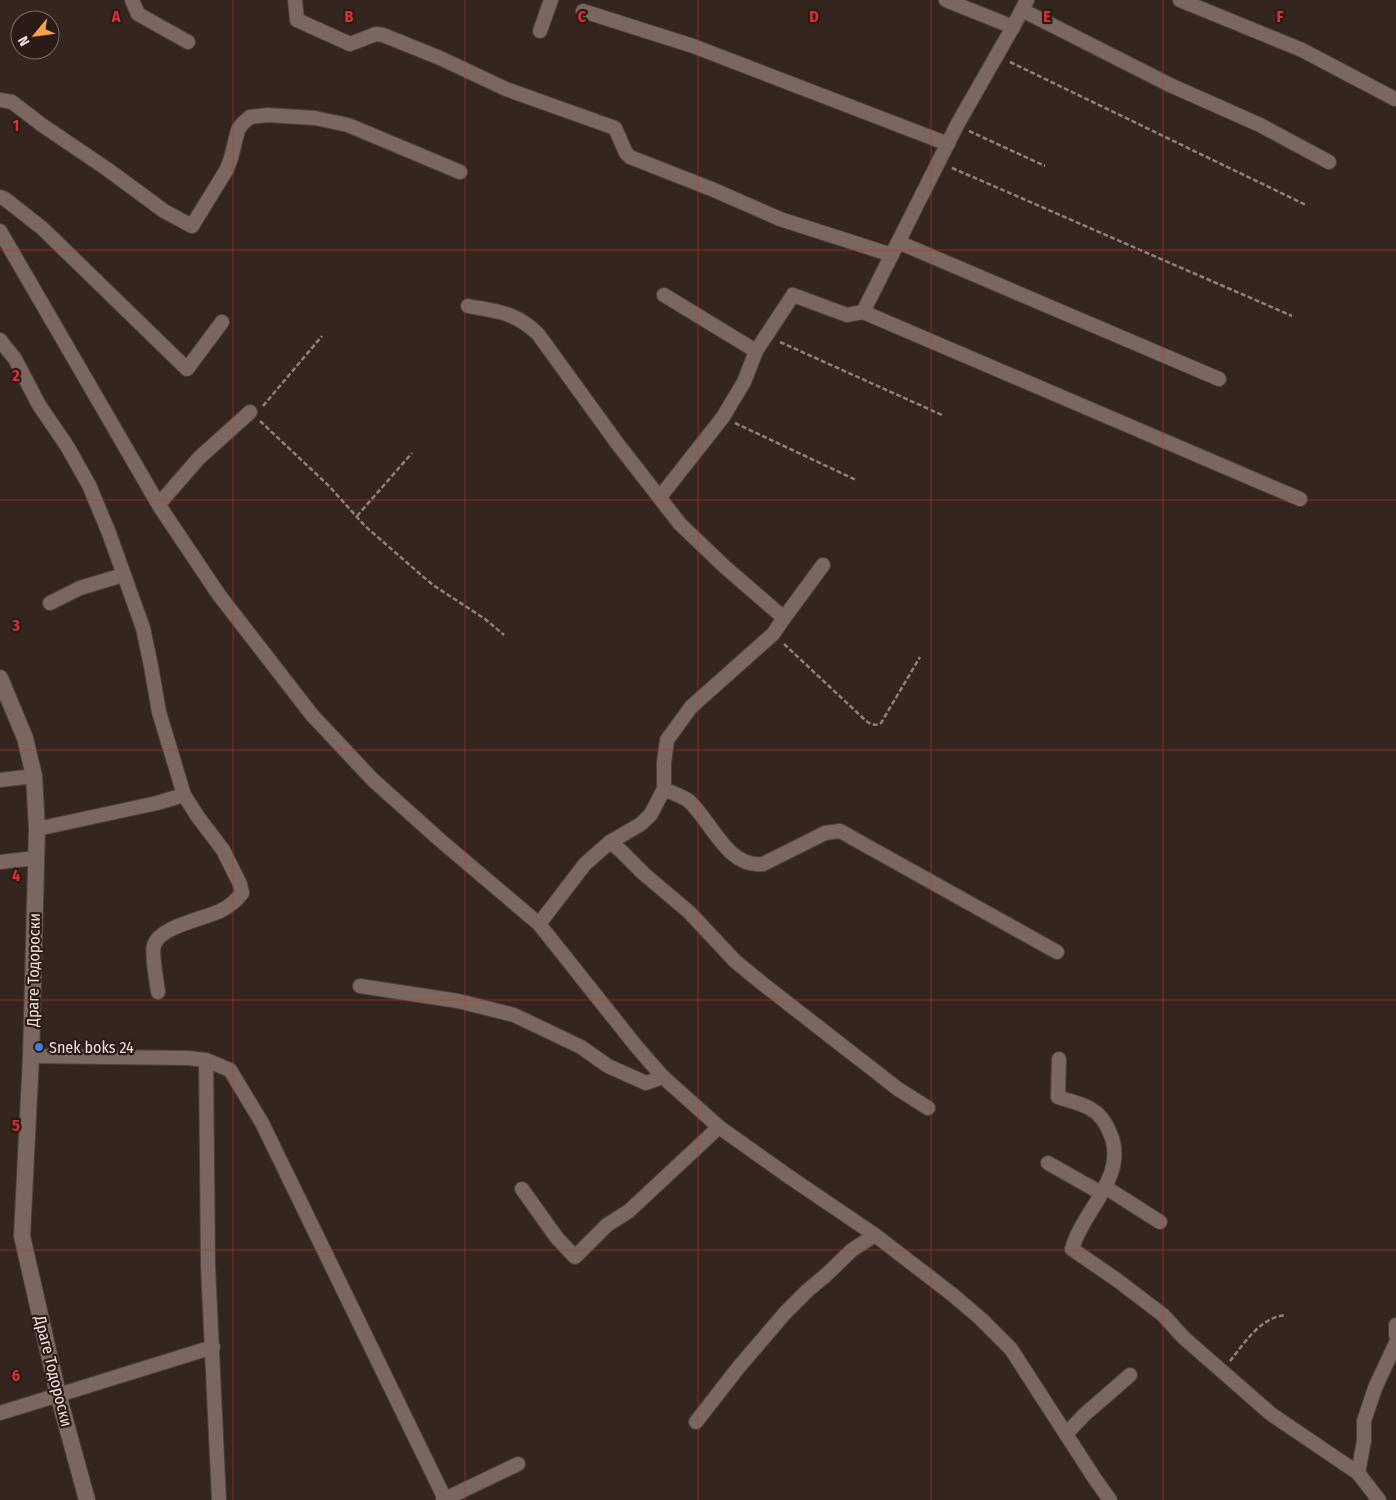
<svg xmlns="http://www.w3.org/2000/svg" width="1396" height="1500" viewBox="0 0 1396 1500" font-family="'Fira Sans Condensed',sans-serif">
  <style>
    .lines { fill: none; stroke-linecap: round; stroke-linejoin: round }
    .minor-casing { stroke: #4e403c; stroke-width: 16 }
    .tertiary-casing { stroke: #4e403c; stroke-width: 18 }
    .path { stroke: #8e817c; stroke-width: 2.5; stroke-dasharray: 5 2.5; stroke-linecap: butt }
    .minor { stroke: #7a6760; stroke-width: 14 }
    .tertiary { stroke: #7a6760; stroke-width: 16 }
    .grid { fill: none; stroke: #d73131; stroke-width: 1; stroke-opacity: 0.55 }
    .shop-dot { fill: #3f7fe0; stroke: #2b1b16; stroke-width: 2 }
    .labels { text-anchor: middle; stroke-width: 4.5; stroke-linejoin: round; paint-order: stroke }
    .street-label { font-size: 16px; fill: #ebe0dc; stroke: #2b1b16 }
    .poi-label { font-size: 16px; fill: #ebe0dc; stroke: #2b1b16; text-anchor: start }
    .grid-label { font-size: 16px; text-anchor: middle; font-weight: bold; fill: #d73131; stroke: #2b1b16; stroke-width: 4.5; stroke-linejoin: round; paint-order: stroke }
  </style>
  <rect width="100%" height="100%" fill="#35251f"/>
  <g class="lines">
    <defs>
      <g id="minor">
        <polyline points="132,0 138,14 188,42"/>
        <polyline points="295,0 297,20 350,44 376,34 383,35 440,58 506,89 615,128 626,153 630,157 714,190 780,219 892,255"/>
        <polyline points="946,0 1013,27 1027,0"/>
        <polyline points="1180,0 1302,50 1395,99"/>
        <polyline points="1022,10 1170,85 1260,125 1329,162"/>
        <polyline points="583,11 693,46 948,144"/>
        <polyline points="540,31 551,0"/>
        <polyline points="0,100 12,102 42,125 107,169 164,211 192,226 227,169 231,158 238,130 242,124 250,117 268,115 315,118 348,125 460,172"/>
        <polyline points="0,197 5,199 42,228 187,369 222,322"/>
        <polyline points="0,231 160,507 219,595 312,715 373,780 440,840 539,924 636,1046 663,1077 719,1127 788,1176 875,1235 953,1295 981,1319 1011,1349 1095,1479 1110,1500"/>
        <polyline points="898,242 1219,379"/>
        <polyline points="664,295 756,351"/>
        <path d="M468,306C499,312 515,312 538,334L617,443L680,524L725,567L784,618L773,634L691,707L667,740L664,763V789L651,814L641,824L610,842L585,864L539,924"/>
        <polyline points="863,312 1300,499"/>
        <path d="M0,340L15,359L39,405L67,446L89,485L109,533L143,628L151,666L159,712L184,795L198,817L223,850L240,884L242,893C236,901 230,906 222,910C205,919 160,926 154,945C151,954 157,982 158,992"/>
        <polyline points="660,497 723,417 744,382 756,351 793,295 847,315 863,312 957,125 1013,27"/>
        <polyline points="159,504 199,458 250,412"/>
        <polyline points="50,603 80,588 123,575"/>
        <polyline points="784,618 823,565"/>
        <polyline points="0,780 34,776"/>
        <path d="M664,789C672,793 682,796 689,801C711,821 728,869 763,864L825,833L840,831L1057,952"/>
        <polyline points="37,829 157,803 184,795"/>
        <polyline points="610,842 620,850 644,874 689,912 735,961 763,984 898,1089 928,1108"/>
        <polyline points="0,862 36,858"/>
        <polyline points="360,986 458,1001 514,1015 581,1047 608,1066 646,1083 663,1077"/>
        <polyline points="31,1056 188,1058 206,1060 208,1266 219,1500"/>
        <path d="M1059,1059L1058,1097C1069,1101 1081,1103 1091,1109C1100,1114 1106,1123 1110,1133C1129,1176 1082,1211 1072,1249L1117,1280L1163,1315L1184,1338L1271,1414L1358,1473L1379,1500"/>
        <polyline points="206,1060 230,1070 262,1123 445,1499"/>
        <polyline points="1048,1163 1101,1193"/>
        <polyline points="1105,1187 1160,1222"/>
        <polyline points="522,1189 557,1238 575,1257 607,1225 629,1211 719,1127"/>
        <polyline points="1396,1325 1396,1335"/>
        <polyline points="0,1413 213,1347"/>
        <polyline points="696,1422 738,1368 785,1313 808,1290 825,1276 852,1250 875,1235"/>
        <polyline points="1066,1434 1084,1415 1130,1375"/>
        <polyline points="1358,1473 1364,1441 1364,1421 1375,1388 1396,1343"/>
        <polyline points="443,1500 518,1464"/>
      </g>
      <polyline id="tertiary" points="0,678 25,738 34,776 37,829 31,1056 22,1236 58,1394 87,1500"/>
    </defs>
    <use href="#minor" class="minor-casing"/>
    <use href="#tertiary" class="tertiary-casing"/>
    <g class="path">
      <polyline points="1010,62 1306,205"/>
      <polyline points="969,131 1045,166"/>
      <polyline points="952,168 1292,316"/>
      <polyline points="780,342 942,415"/>
      <polyline points="263,406 322,336"/>
      <polyline points="260,421 329,486 365,526 420,574 433,585 485,619 504,635"/>
      <polyline points="735,423 856,480"/>
      <polyline points="357,516 412,453"/>
      <path d="M784,644L863,718C868,723 874,727 881,723L920,657"/>
      <path d="M1230,1361C1245,1342 1260,1318 1285,1315"/>
    </g>
    <use href="#minor" class="minor"/>
    <use href="#tertiary" class="tertiary"/>
  </g>
  <path class="grid" d="M233,0V1500M465,0V1500M698,0V1500M931,0V1500M1163,0V1500M0,250H1396M0,500H1396M0,750H1396M0,1000H1396M0,1250H1396"/>
  <circle class="shop-dot" cx="39" cy="1047" r="5"/>
  <g class="labels">
    <g class="street-label">
      <text transform="translate(33 970) rotate(-89)" y="6">Драге Тодороски</text>
      <text transform="translate(54 1371) rotate(76)" y="6">Драге Тодороски</text>
    </g>
    <g class="poi-label">
      <text x="49" y="1053">Snek boks 24</text>
    </g>
  </g>
  <g class="grid-label">
    <text x="116" y="22">A</text>
    <text x="349" y="22">B</text>
    <text x="582" y="22">C</text>
    <text x="814" y="22">D</text>
    <text x="1047" y="22">E</text>
    <text x="1280" y="22">F</text>
    <text x="16" y="131">1</text>
    <text x="16" y="381">2</text>
    <text x="16" y="631">3</text>
    <text x="16" y="881">4</text>
    <text x="16" y="1131">5</text>
    <text x="16" y="1381">6</text>
  </g>
  <g transform="translate(35 35) rotate(241)"><circle r="24" fill="#2b1b16" stroke="#786a65"/>
  <path d="M0-4L9 19L0 12L-9 19Z" fill="#f5a345"/>
  <text y="-8" font-size="14" font-weight="bold" text-anchor="middle" fill="#ebe0dc">N</text>
  </g>
</svg>
